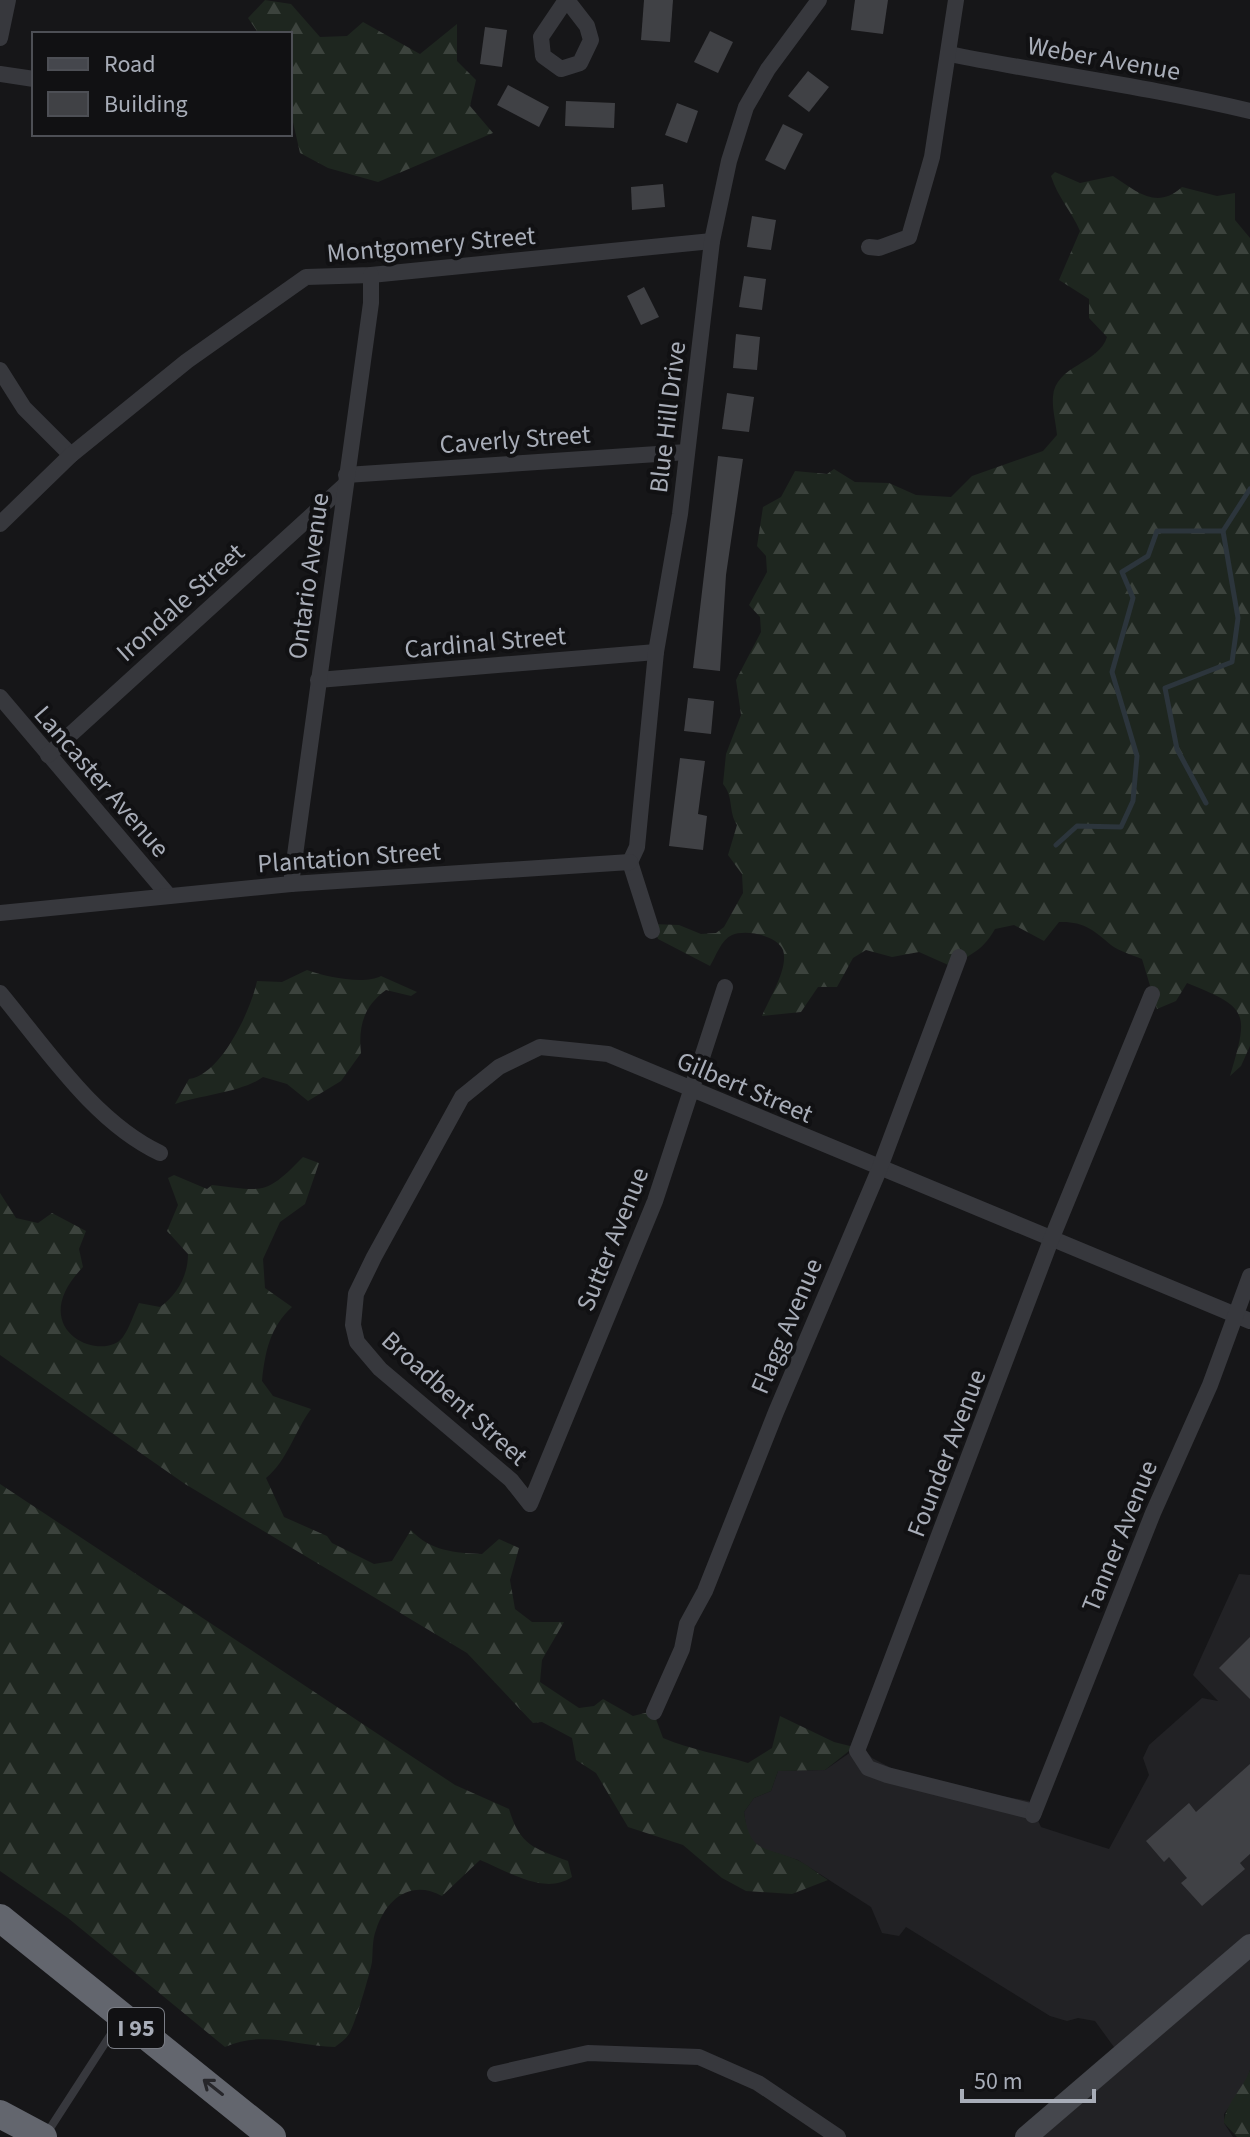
<svg xmlns="http://www.w3.org/2000/svg" width="1250" height="2137" viewBox="0 0 1250 2137" font-family="'Source Sans 3',sans-serif">
  <style>
    .built { fill: #222225 }
    .forest { fill: url(#forest-firs) }
    .lines { fill: none; stroke-linecap: round; stroke-linejoin: round }
    .stream { stroke: #2c353c; stroke-width: 5 }
    .building { fill: #404145 }
    .service { stroke: #37383d; stroke-width: 8 }
    .minor { stroke: #37383d; stroke-width: 16 }
    .secondary { stroke: #45474d; stroke-width: 22 }
    .motorway { stroke: #63666e; stroke-width: 28 }
    .oneway { stroke: #26262a }
    .labels { text-anchor: middle; stroke-width: 8; stroke-linejoin: round; paint-order: stroke }
    .shield { fill: #111113; stroke: #7b7e86; stroke-width: 2 }
    .shield-label { font-size: 24px; font-weight: bold; fill: #a8adb8 }
    .street-label { font-size: 26px; fill: #a8adb8; stroke: #111113 }
  </style>
  <defs>
    <pattern id="forest-firs" width="22" height="20" patternUnits="userSpaceOnUse" patternTransform="scale(2)"><rect width="22" height="20" fill="#1e261f"/><path d="M5 1l3.5 6h-7zM16 11l3.5 6h-7z" fill="#3c433d"/></pattern>
  </defs>
  <rect width="100%" height="100%" fill="#161618"/>
  <polygon class="built" points="1239,1574 1250,1575 1250,2070 1244,2087 1224,2114 1224,2123 1233,2137 1022,2137 1119,2054 1095,2021 1078,2018 1067,2021 1050,2016 906,1927 899,1936 882,1933 871,1907 798,1860 757,1847 747,1832 744,1812 754,1798 771,1791 778,1771 825,1770 861,1745 872,1758 899,1772 942,1785 1029,1801 1041,1827 1109,1849 1149,1775 1143,1758 1149,1745 1202,1698 1218,1701 1193,1675"/>
  <g class="forest">
    <polygon points="265,0 291,4 320,37 347,36 363,22 420,54 457,24 457,61 476,80 470,106 493,133 378,182 328,168 300,153 290,109 290,34 259,34 248,18"/>
    <path d="M1055,172L1080,183L1113,176C1137,192 1157,210 1182,187L1217,196L1235,193V220L1250,238V1046L1241,1066L1230,1076C1249,1012 1249,1008 1187,983L1176,1001L1157,1009L1142,959C1132,955 1119,951 1111,945C1094,930 1083,921 1059,922L1044,941L1014,925L995,929C979,956 972,949 955,968L919,952L892,957L866,950L853,958L837,987H818L801,1012L762,1016C769,999 789,968 783,950C777,935 745,929 732,935C721,940 716,956 710,966L658,939L652,924L679,925L701,934L716,933L724,927L743,893L742,874L728,855L737,825C728,811 734,797 723,784L726,754L741,715L736,680L761,632L760,617L749,605L767,572L766,556L757,546L763,507L781,497L795,471L827,474L834,469L855,482L889,483L916,495L951,497L972,476L1043,451L1057,435C1056,423 1052,409 1053,397C1055,365 1099,364 1107,337L1089,318V299L1059,280L1080,231C1071,210 1058,198 1051,176Z"/>
    <path d="M307,970C325,977 365,985 381,976L417,992L411,996L386,990C364,1006 358,1026 361,1053L341,1081L308,1101L287,1084L263,1077C243,1092 202,1095 175,1104L189,1079C221,1075 251,1010 257,981L282,982Z"/>
    <path d="M303,1157L319,1163L305,1204L280,1222L263,1259L265,1288L292,1307C270,1327 265,1352 262,1381L273,1396L311,1409C295,1431 287,1461 266,1478L284,1517L327,1536L332,1543L374,1564L392,1561L411,1530C430,1551 455,1553 482,1554L499,1539L519,1548L510,1580L515,1609L532,1622H564L542,1660L540,1682L579,1708L594,1706L603,1699L633,1716L653,1711L663,1738C692,1750 719,1754 748,1763L772,1748L780,1716L834,1742L854,1747L825,1770L778,1771L771,1791L754,1798L744,1812C750,1853 763,1846 795,1859C807,1864 818,1874 828,1880L792,1894L746,1891L722,1878L683,1845L628,1827L596,1773L576,1760L572,1738L542,1722L533,1723L467,1653L185,1484L0,1355V1193L16,1218L38,1223L52,1213L86,1231L79,1249L83,1267C22,1330 103,1364 123,1337C130,1327 134,1313 139,1303L160,1307C177,1295 188,1276 188,1254L167,1231L178,1205L168,1178L174,1175L207,1189L212,1185C264,1191 265,1196 303,1157Z"/>
    <path d="M0,1484L455,1785L509,1809C520,1846 534,1848 568,1861L572,1877C544,1896 508,1871 480,1860L442,1896C411,1879 386,1899 376,1930C372,1940 373,1952 372,1962C370,1973 355,2025 349,2034C346,2039 340,2043 335,2047C297,2046 262,2030 225,2047L68,1918L0,1871Z"/>
    <path d="M1250,2070V2137H1237L1224,2123C1224,2106 1244,2087 1250,2070Z"/>
  </g>
  <g class="lines">
    <g class="stream">
      <polyline points="1206,803 1177,749 1165,688 1232,662 1238,618 1223,531 1250,489"/>
      <polyline points="1056,845 1077,826 1121,827 1133,801 1137,756 1112,672 1133,598 1122,572 1148,556 1157,531 1223,531"/>
    </g>
  </g>
  <g class="building">
    <polygon points="644,0 673,0 670,42 641,40"/>
    <polygon points="855,0 888,0 883,34 851,30"/>
    <polygon points="485,27 507,30 502,67 480,64"/>
    <polygon points="710,31 733,42 718,73 694,62"/>
    <polygon points="808,71 829,87 809,112 788,96"/>
    <polygon points="508,85 549,107 539,127 497,105"/>
    <polygon points="566,101 615,103 614,128 565,126"/>
    <polygon points="677,103 698,111 687,143 665,135"/>
    <polygon points="783,124 803,134 785,170 765,160"/>
    <polygon points="663,184 665,207 632,210 631,187"/>
    <polygon points="752,216 776,220 771,250 747,247"/>
    <polygon points="744,276 766,279 762,310 739,307"/>
    <polygon points="644,287 659,317 641,325 627,296"/>
    <polygon points="736,334 760,337 757,370 733,368"/>
    <polygon points="727,393 754,397 749,432 722,429"/>
    <polygon points="718,456 743,459 726,575 720,671 693,668"/>
    <polygon points="688,698 714,701 711,734 684,731"/>
    <polygon points="680,758 705,761 698,814 707,816 703,850 669,846"/>
    <polygon points="1250,1637 1250,1699 1219,1668"/>
    <polygon points="1250,1764 1250,1854 1240,1863 1245,1869 1202,1906 1181,1883 1187,1878 1169,1857 1164,1862 1146,1841 1189,1803 1196,1812"/>
  </g>
  <g class="lines">
    <polyline class="service" points="47,2133 120,2020"/>
    <g class="minor">
      <polyline points="566,0 541,37 543,56 561,69 580,63 591,40 587,26 567,0"/>
      <polyline points="0,38 8,0"/>
      <path d="M949,54C1049,74 1151,87 1250,111"/>
      <polyline points="0,74 34,79"/>
      <polyline points="869,247 879,248 909,237 932,157 956,0"/>
      <polyline points="0,370 24,408 71,455"/>
      <polyline points="346,475 687,452"/>
      <polyline points="0,524 71,455 187,361 306,277 371,275 712,241"/>
      <polyline points="318,680 656,652"/>
      <polyline points="0,697 169,896"/>
      <polyline points="48,755 345,485"/>
      <polyline points="630,862 637,847 656,652 680,514 712,241 729,161 746,107 768,69 819,0"/>
      <polyline points="630,862 652,931"/>
      <polyline points="291,884 371,303 371,275"/>
      <polyline points="0,913 291,884 630,862"/>
      <polyline points="725,987 655,1201 530,1504 511,1480 380,1369 357,1342 353,1325 356,1294 374,1257 462,1097 499,1067 540,1047 608,1054 1250,1321"/>
      <path d="M0,993C46,1048 94,1122 160,1153"/>
      <polyline points="654,1712 682,1649 687,1624 705,1591 776,1412 879,1170 959,957"/>
      <polyline points="1034,1812 887,1775 868,1768 857,1751 1051,1240 1152,994"/>
      <polyline points="1033,1815 1153,1513 1210,1385 1250,1276"/>
      <polyline points="495,2074 588,2053 699,2057 758,2083 838,2137"/>
    </g>
    <polyline class="secondary" points="1026,2137 1250,1945"/>
    <g class="motorway">
      <polyline points="0,1918 272,2137"/>
      <polyline points="0,2114 43,2137"/>
    </g>
  </g>
  <defs><path id="oneway-shaft" d="M-6 0H5M1.5-3L5.5 0L1.5 3" fill="none" stroke-width="1.6" stroke-linecap="round" stroke-linejoin="round" transform="scale(2)"/></defs>
  <use class="oneway" href="#oneway-shaft" transform="translate(213 2087) rotate(-142)"/>
  <g class="labels">
    <rect class="shield" x="108" y="2008" width="56" height="40" rx="6"/>
    <g class="shield-label">
      <text x="136" y="2036">I 95</text>
    </g>
    <g class="street-label">
      <text transform="translate(1104 58) rotate(10)" y="9">Weber Avenue</text>
      <text transform="translate(431 244) rotate(-5)" y="9">Montgomery Street</text>
      <text transform="translate(667 417) rotate(-83)" y="9">Blue Hill Drive</text>
      <text transform="translate(515 439) rotate(-4)" y="9">Caverly Street</text>
      <text transform="translate(308 576) rotate(-82)" y="9">Ontario Avenue</text>
      <text transform="translate(180 602) rotate(-42)" y="9">Irondale Street</text>
      <text transform="translate(485 642) rotate(-5)" y="9">Cardinal Street</text>
      <text transform="translate(102 781) rotate(49)" y="9">Lancaster Avenue</text>
      <text transform="translate(349 857) rotate(-4)" y="9">Plantation Street</text>
      <text transform="translate(745 1087) rotate(23)" y="9">Gilbert Street</text>
      <text transform="translate(612 1239) rotate(-68)" y="9">Sutter Avenue</text>
      <text transform="translate(786 1326) rotate(-67)" y="9">Flagg Avenue</text>
      <text transform="translate(455 1398) rotate(42)" y="9">Broadbent Street</text>
      <text transform="translate(946 1453) rotate(-69)" y="9">Founder Avenue</text>
      <text transform="translate(1119 1536) rotate(-68)" y="9">Tanner Avenue</text>
    </g>
  </g>
  <rect x="32" y="32" width="260" height="104" fill="#111113" stroke="#4d4f55" stroke-width="2"/>
  <rect x="48" y="58" width="40" height="12" fill="#45474d" stroke="#4d4f55" stroke-width="2"/>
  <text x="104" y="72" font-size="24" fill="#a8adb8">Road</text>
  <rect x="48" y="92" width="40" height="24" fill="#404145" stroke="#4d4f55" stroke-width="2"/>
  <text x="104" y="112" font-size="24" fill="#a8adb8">Building</text>
  <path d="M962 2089v12h132v-12" fill="none" stroke="#a8adb8" stroke-width="4"/>
  <text x="974" y="2089" font-size="24" fill="#a8adb8" stroke="#111113" stroke-width="6" paint-order="stroke">50 m</text>
</svg>
